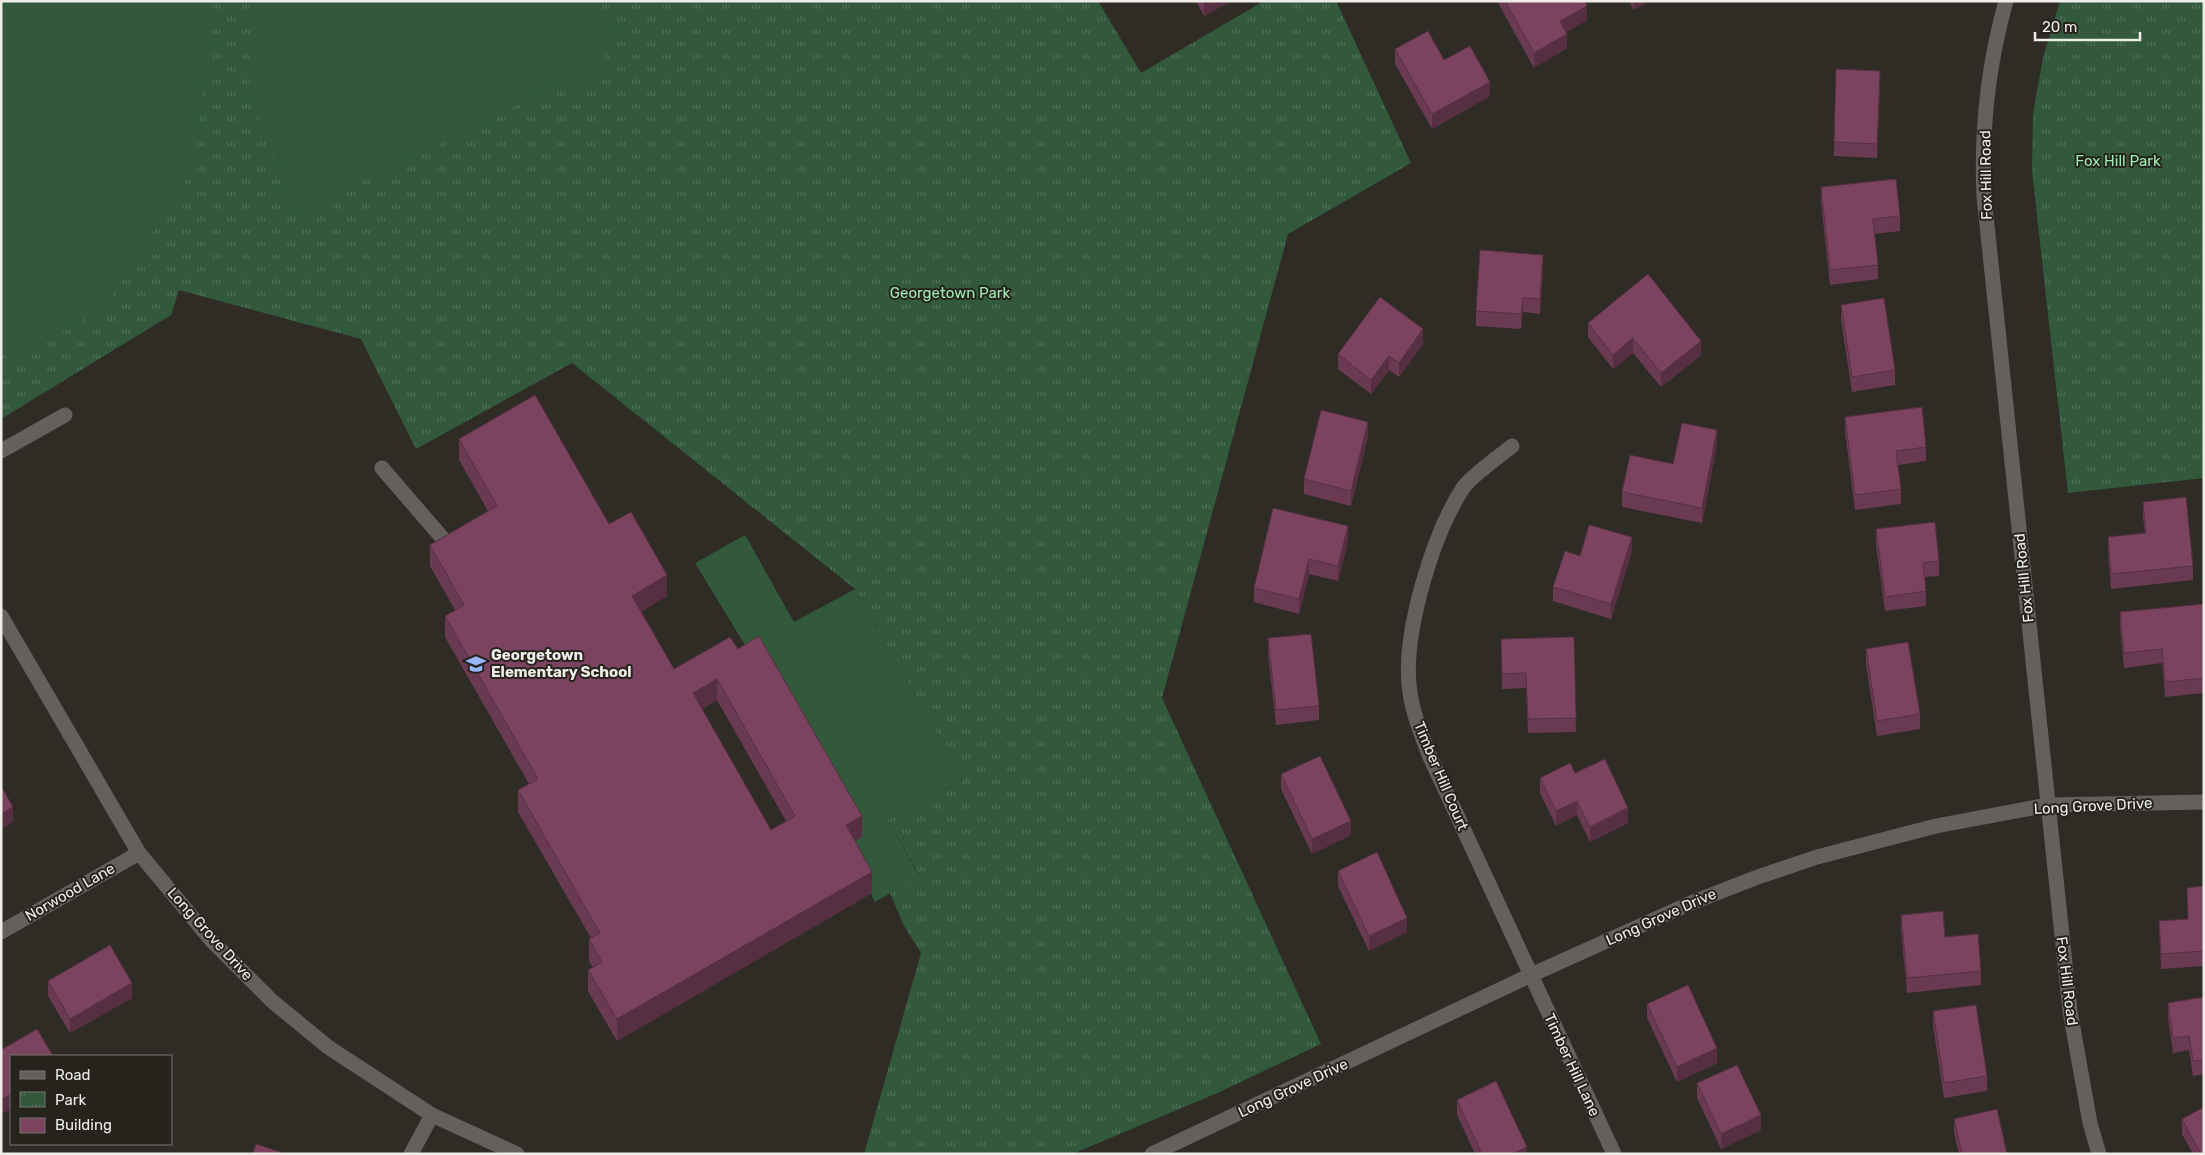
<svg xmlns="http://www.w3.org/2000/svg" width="2205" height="1155" viewBox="0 0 2205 1155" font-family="Rubik,sans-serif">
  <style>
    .park { fill: url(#park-tufts) }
    .garden { fill: #32593c }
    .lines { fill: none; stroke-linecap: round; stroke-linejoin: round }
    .lane { stroke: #64605e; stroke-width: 15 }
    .street { stroke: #64605e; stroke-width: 15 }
    .wall { fill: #6a3a52; fill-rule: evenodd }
    .shaded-wall { fill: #562f42 }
    .building { fill: #7b435f; stroke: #562f42; fill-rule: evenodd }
    .labels { text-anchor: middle; stroke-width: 4; stroke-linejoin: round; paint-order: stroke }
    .park-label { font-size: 15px; fill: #9dedb0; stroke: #25231c }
    .street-label { font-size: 15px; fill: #eeede8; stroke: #25231c }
    .poi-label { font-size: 15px; font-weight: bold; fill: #eeede8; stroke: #25231c; text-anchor: start }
  </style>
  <defs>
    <pattern id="park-tufts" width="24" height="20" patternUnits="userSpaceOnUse" patternTransform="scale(1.25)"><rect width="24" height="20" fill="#32593c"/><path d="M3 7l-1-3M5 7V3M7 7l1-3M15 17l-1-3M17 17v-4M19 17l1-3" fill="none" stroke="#507158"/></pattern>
  </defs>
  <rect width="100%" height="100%" fill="#2f2c26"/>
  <g class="park">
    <polygon points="1,1 1098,1 1141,73 1264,1 1336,1 1411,163 1288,234 1162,698 1321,1044 1215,1094 1072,1154 864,1154 921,953 903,924 890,893 920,875 887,820 963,780 855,589 572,363 416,449 361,339 179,290 171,315 1,419"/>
    <polygon points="2060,1 2204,1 2204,478 2068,493 2032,171 2033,113 2043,58"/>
  </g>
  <g class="garden">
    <polygon points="1,1 210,1 214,13 192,171 105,306 10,365 1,346"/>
    <polygon points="259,1 594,1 601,14 614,29 598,80 582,81 571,89 553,85 498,116 294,215 250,94"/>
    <polygon points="745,535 794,622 855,589 963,780 887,820 920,876 875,902 846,846 862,837 695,563"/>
  </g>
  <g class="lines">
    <g class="lane">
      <polyline points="1,451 65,415"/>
      <polyline points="382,468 451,548"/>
    </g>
    <g class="street">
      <path d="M2006,1C1988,65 1981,131 1984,197L2070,1011L2090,1123L2099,1154"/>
      <path d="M1512,446C1500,456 1471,476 1463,488C1433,534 1404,630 1409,684C1411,709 1421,734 1430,757L1614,1154"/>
      <polyline points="1,616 139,853 212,941 272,1001 328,1047 432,1115 517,1154"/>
      <polyline points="1,932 139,853"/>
      <polyline points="411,1154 432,1115"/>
      <polyline points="1152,1154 1531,975 1691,903 1755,878 1817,857 1936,826 2048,805 2204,802"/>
    </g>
  </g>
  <g class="wall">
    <polygon points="1196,1 1231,1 1204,16"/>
    <polygon points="1497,1 1585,1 1587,20 1566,32 1567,48 1534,68"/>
    <polygon points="1629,1 1649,1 1634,10"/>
    <polygon points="1395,49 1444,60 1490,96 1432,129 1395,64"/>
    <polygon points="1880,86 1877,158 1834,156 1834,142"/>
    <polygon points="1821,187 1900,216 1900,231 1874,234 1878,265 1878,279 1830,285 1821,202"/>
    <polygon points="1543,270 1540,314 1523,312 1521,329 1476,326 1476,311"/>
    <polygon points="1841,305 1895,370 1895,385 1852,392 1841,320"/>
    <polygon points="1588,323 1701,355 1661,387 1633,353 1613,369 1588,337"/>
    <polygon points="1423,344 1399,377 1389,370 1371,394 1338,369 1338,354"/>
    <polygon points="1845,417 1926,447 1926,461 1898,465 1901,489 1901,504 1855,510 1845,431"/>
    <polygon points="1368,437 1351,506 1304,494 1304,479"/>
    <path d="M459,439L609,524L667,596L641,612L674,669L738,649L862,837L855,841L872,893L617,1041L588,991V970L593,967L589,961V939L591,938L518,812V790L529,784L445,637V616L455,610L430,566V545L488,511L459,460ZM717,700L786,821L771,830L702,709Z"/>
    <polygon points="1717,444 1702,523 1622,507 1622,492 1673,464"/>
    <polygon points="2143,502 2193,566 2193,580 2111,589 2108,552 2108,537 2145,533 2143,517"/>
    <polygon points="1348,526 1348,541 1338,581 1309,574 1299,614 1254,602 1254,588"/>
    <polygon points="1876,529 1939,561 1939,576 1924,577 1926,591 1926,606 1885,611 1876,544"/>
    <polygon points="1632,552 1611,619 1553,601 1553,587 1580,556"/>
    <polygon points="2204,604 2204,693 2165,697 2162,663 2124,668 2120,627 2120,612"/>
    <polygon points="1574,637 1576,732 1528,733 1526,688 1502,689 1501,639"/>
    <polygon points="1268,638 1319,706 1319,720 1276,725 1268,653"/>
    <polygon points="1866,649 1920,714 1920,729 1877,736 1866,664"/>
    <polygon points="1575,773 1628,823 1590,842 1577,815 1556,826 1540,793 1540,778"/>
    <polygon points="1281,774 1351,835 1312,854 1281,789"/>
    <polygon points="1338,871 1407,932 1369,951 1338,886"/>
    <polygon points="2204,886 2204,966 2161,969 2159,921 2188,919 2187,888"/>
    <polygon points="1901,915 1945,937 1981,971 1981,985 1907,993 1901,930"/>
    <polygon points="48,981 132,998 70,1033 48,996"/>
    <polygon points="2204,997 2204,1074 2193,1076 2189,1050 2173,1053 2168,1017 2168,1003"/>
    <polygon points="1647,1004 1717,1063 1677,1082 1647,1018"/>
    <polygon points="1933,1011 1987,1076 1987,1091 1944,1098 1933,1026"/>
    <polygon points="1697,1083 1761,1130 1721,1149 1697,1098"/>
    <polygon points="1457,1100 1527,1154 1475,1154 1457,1115"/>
    <polygon points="1954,1119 2007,1154 1959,1154 1954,1133"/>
    <polygon points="2182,1119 2204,1154 2193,1154 2182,1134"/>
  </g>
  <g class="shaded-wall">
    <polygon points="1205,1 1231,1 1204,16 1204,2"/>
    <polygon points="1634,1 1649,1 1634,10"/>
    <polygon points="1587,6 1587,20 1560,36 1560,21"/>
    <polygon points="1567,34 1567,48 1534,68 1534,53"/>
    <polygon points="1880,71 1880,86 1877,158 1877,144"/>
    <polygon points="1490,82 1490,96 1432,129 1432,114"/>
    <polygon points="1543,255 1543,270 1540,314 1540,299"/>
    <polygon points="1523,298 1523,312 1521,329 1521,314"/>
    <polygon points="1423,329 1423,344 1399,377 1399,363"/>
    <polygon points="1633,338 1633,353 1613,369 1613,355"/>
    <polygon points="1701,341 1701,355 1661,387 1661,373"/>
    <polygon points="1389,356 1389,370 1371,394 1371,380"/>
    <polygon points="1368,422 1368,437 1351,506 1351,491"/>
    <polygon points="1717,430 1717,444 1702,523 1702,508"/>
    <polygon points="1348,526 1348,541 1338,581 1338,566"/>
    <polygon points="1632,537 1632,552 1611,619 1611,604"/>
    <polygon points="1309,559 1309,574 1299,614 1299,599"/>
    <polygon points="667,575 667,596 632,617 632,596"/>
    <polygon points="717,679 717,700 693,714 693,693"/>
    <polygon points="1577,801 1577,815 1556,826 1556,811"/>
    <polygon points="13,807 13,822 1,829 1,814"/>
    <polygon points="1628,808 1628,823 1590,842 1590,827"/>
    <polygon points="862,816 862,837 846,846 846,825"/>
    <polygon points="1351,821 1351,835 1312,854 1312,839"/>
    <polygon points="872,872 872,893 617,1041 617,1019"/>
    <polygon points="1407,918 1407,932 1369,951 1369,936"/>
    <polygon points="132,983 132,998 70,1033 70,1019"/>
    <polygon points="1717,1048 1717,1063 1677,1082 1677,1067"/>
    <polygon points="11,1094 11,1109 1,1114 1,1100"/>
    <polygon points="1761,1115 1761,1130 1721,1149 1721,1134"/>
    <polygon points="1527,1147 1527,1154 1512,1154"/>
  </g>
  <g class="building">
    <polygon points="1505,1 1585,1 1587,6 1560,21 1567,34 1534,53"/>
    <polygon points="1428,31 1444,60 1470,46 1490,82 1432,114 1395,49"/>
    <polygon points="1836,69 1880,71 1877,144 1834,142"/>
    <polygon points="1896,179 1900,216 1873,219 1878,265 1830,270 1821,187"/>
    <polygon points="1480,250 1543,255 1540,299 1523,298 1521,314 1476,311"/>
    <polygon points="1648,274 1701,341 1661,373 1633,338 1613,355 1588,323"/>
    <polygon points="1380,297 1423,329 1399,363 1389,356 1371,380 1338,354"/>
    <polygon points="1884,298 1895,370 1852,377 1841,305"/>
    <path d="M535,395L609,524L631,512L667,575L632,596L674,669L730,637L738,649L759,636L862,816L846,825L872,872L617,1019L588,970L602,962L589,939L600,933L518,790L538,779L445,616L464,605L430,545L497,506L459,439ZM717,679L795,816L771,830L693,693Z"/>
    <polygon points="1922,407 1926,447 1896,451 1901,489 1855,495 1845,417"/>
    <polygon points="1321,410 1368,422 1351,491 1304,479"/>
    <polygon points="1682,423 1717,430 1702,508 1622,492 1630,455 1673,464"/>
    <polygon points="2186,497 2193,566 2111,574 2108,537 2146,533 2143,502"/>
    <polygon points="1273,508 1348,526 1338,566 1309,559 1299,599 1254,588"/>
    <polygon points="1935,522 1939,561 1923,563 1926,591 1885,597 1876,529"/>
    <polygon points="1589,525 1632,537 1611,604 1553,587 1565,551 1580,556"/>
    <polygon points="2204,604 2204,678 2165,682 2162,649 2124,653 2120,612"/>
    <polygon points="1311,634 1319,706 1276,710 1268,638"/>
    <polygon points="1574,637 1576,718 1528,719 1526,673 1502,674 1501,639"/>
    <polygon points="1908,642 1920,714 1877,721 1866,649"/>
    <polygon points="1320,756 1351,821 1312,839 1281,774"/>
    <polygon points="1605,759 1628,808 1590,827 1577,801 1556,811 1540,778 1570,763 1575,773"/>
    <polygon points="1,786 13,807 1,814"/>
    <polygon points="1377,852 1407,918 1369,936 1338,871"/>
    <polygon points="2204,886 2204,951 2161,954 2159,921 2188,919 2187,888"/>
    <polygon points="1943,911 1945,937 1978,934 1981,971 1907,978 1901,915"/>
    <polygon points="110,945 132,983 70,1019 48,981"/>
    <polygon points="1688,985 1717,1048 1677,1067 1647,1004"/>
    <polygon points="2204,997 2204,1060 2193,1061 2189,1036 2173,1038 2168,1003"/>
    <polygon points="1976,1005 1987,1076 1944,1083 1933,1011"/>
    <polygon points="37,1029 53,1056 11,1056 11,1094 1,1100 1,1050"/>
    <polygon points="1737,1065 1761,1115 1721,1134 1697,1083"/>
    <polygon points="1496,1081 1527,1147 1512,1154 1482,1154 1457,1100"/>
    <polygon points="2204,1107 2204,1154 2201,1154 2182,1119"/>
    <polygon points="1997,1109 2007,1154 1962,1154 1954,1119"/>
    <polygon points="256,1144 286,1154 253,1154"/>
  </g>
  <defs>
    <symbol id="school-bare" viewBox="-9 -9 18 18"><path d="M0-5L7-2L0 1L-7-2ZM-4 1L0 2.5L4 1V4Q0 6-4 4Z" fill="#94b7fd" stroke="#25231c" stroke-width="2.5" paint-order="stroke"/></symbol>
  </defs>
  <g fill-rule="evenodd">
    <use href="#school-bare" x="462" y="650" width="28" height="28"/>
  </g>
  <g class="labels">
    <g class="park-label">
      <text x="2118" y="166">Fox Hill Park</text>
      <text x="950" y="298">Georgetown Park</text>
    </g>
    <g class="street-label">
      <text transform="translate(1986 175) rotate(-91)" y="5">Fox Hill Road</text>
      <text transform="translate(2024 578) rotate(-96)" y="5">Fox Hill Road</text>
      <text transform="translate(1441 776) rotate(67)" y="5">Timber Hill Court</text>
      <text transform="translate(2093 806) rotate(-3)" y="5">Long Grove Drive</text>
      <text transform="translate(70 892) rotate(-30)" y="5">Norwood Lane</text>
      <text transform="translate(1661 917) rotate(-24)" y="5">Long Grove Drive</text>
      <text transform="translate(210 934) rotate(48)" y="5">Long Grove Drive</text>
      <text transform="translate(2067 981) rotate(83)" y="5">Fox Hill Road</text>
      <text transform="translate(1572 1065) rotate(65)" y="5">Timber Hill Lane</text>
      <text transform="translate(1293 1088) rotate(-25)" y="5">Long Grove Drive</text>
    </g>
    <g class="poi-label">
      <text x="491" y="660">Georgetown<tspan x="491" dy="17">Elementary School</tspan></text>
    </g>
  </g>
  <rect width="2205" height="1155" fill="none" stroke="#eeede8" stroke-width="5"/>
  <rect x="10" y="1055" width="162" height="90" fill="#25231c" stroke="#75746e"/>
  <rect x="20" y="1071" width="25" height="8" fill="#64605e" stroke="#75746e"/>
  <text x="55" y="1080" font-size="15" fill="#eeede8">Road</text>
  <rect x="20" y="1092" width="25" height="15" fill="url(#park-tufts)" stroke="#75746e"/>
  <text x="55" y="1105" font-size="15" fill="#eeede8">Park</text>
  <rect x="20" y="1118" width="25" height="15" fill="#7b435f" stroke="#75746e"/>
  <text x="55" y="1130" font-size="15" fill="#eeede8">Building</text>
  <path d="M2035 32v8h105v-8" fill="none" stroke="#eeede8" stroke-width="2.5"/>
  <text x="2042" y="32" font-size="15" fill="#eeede8" stroke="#25231c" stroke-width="4" paint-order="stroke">20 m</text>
</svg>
